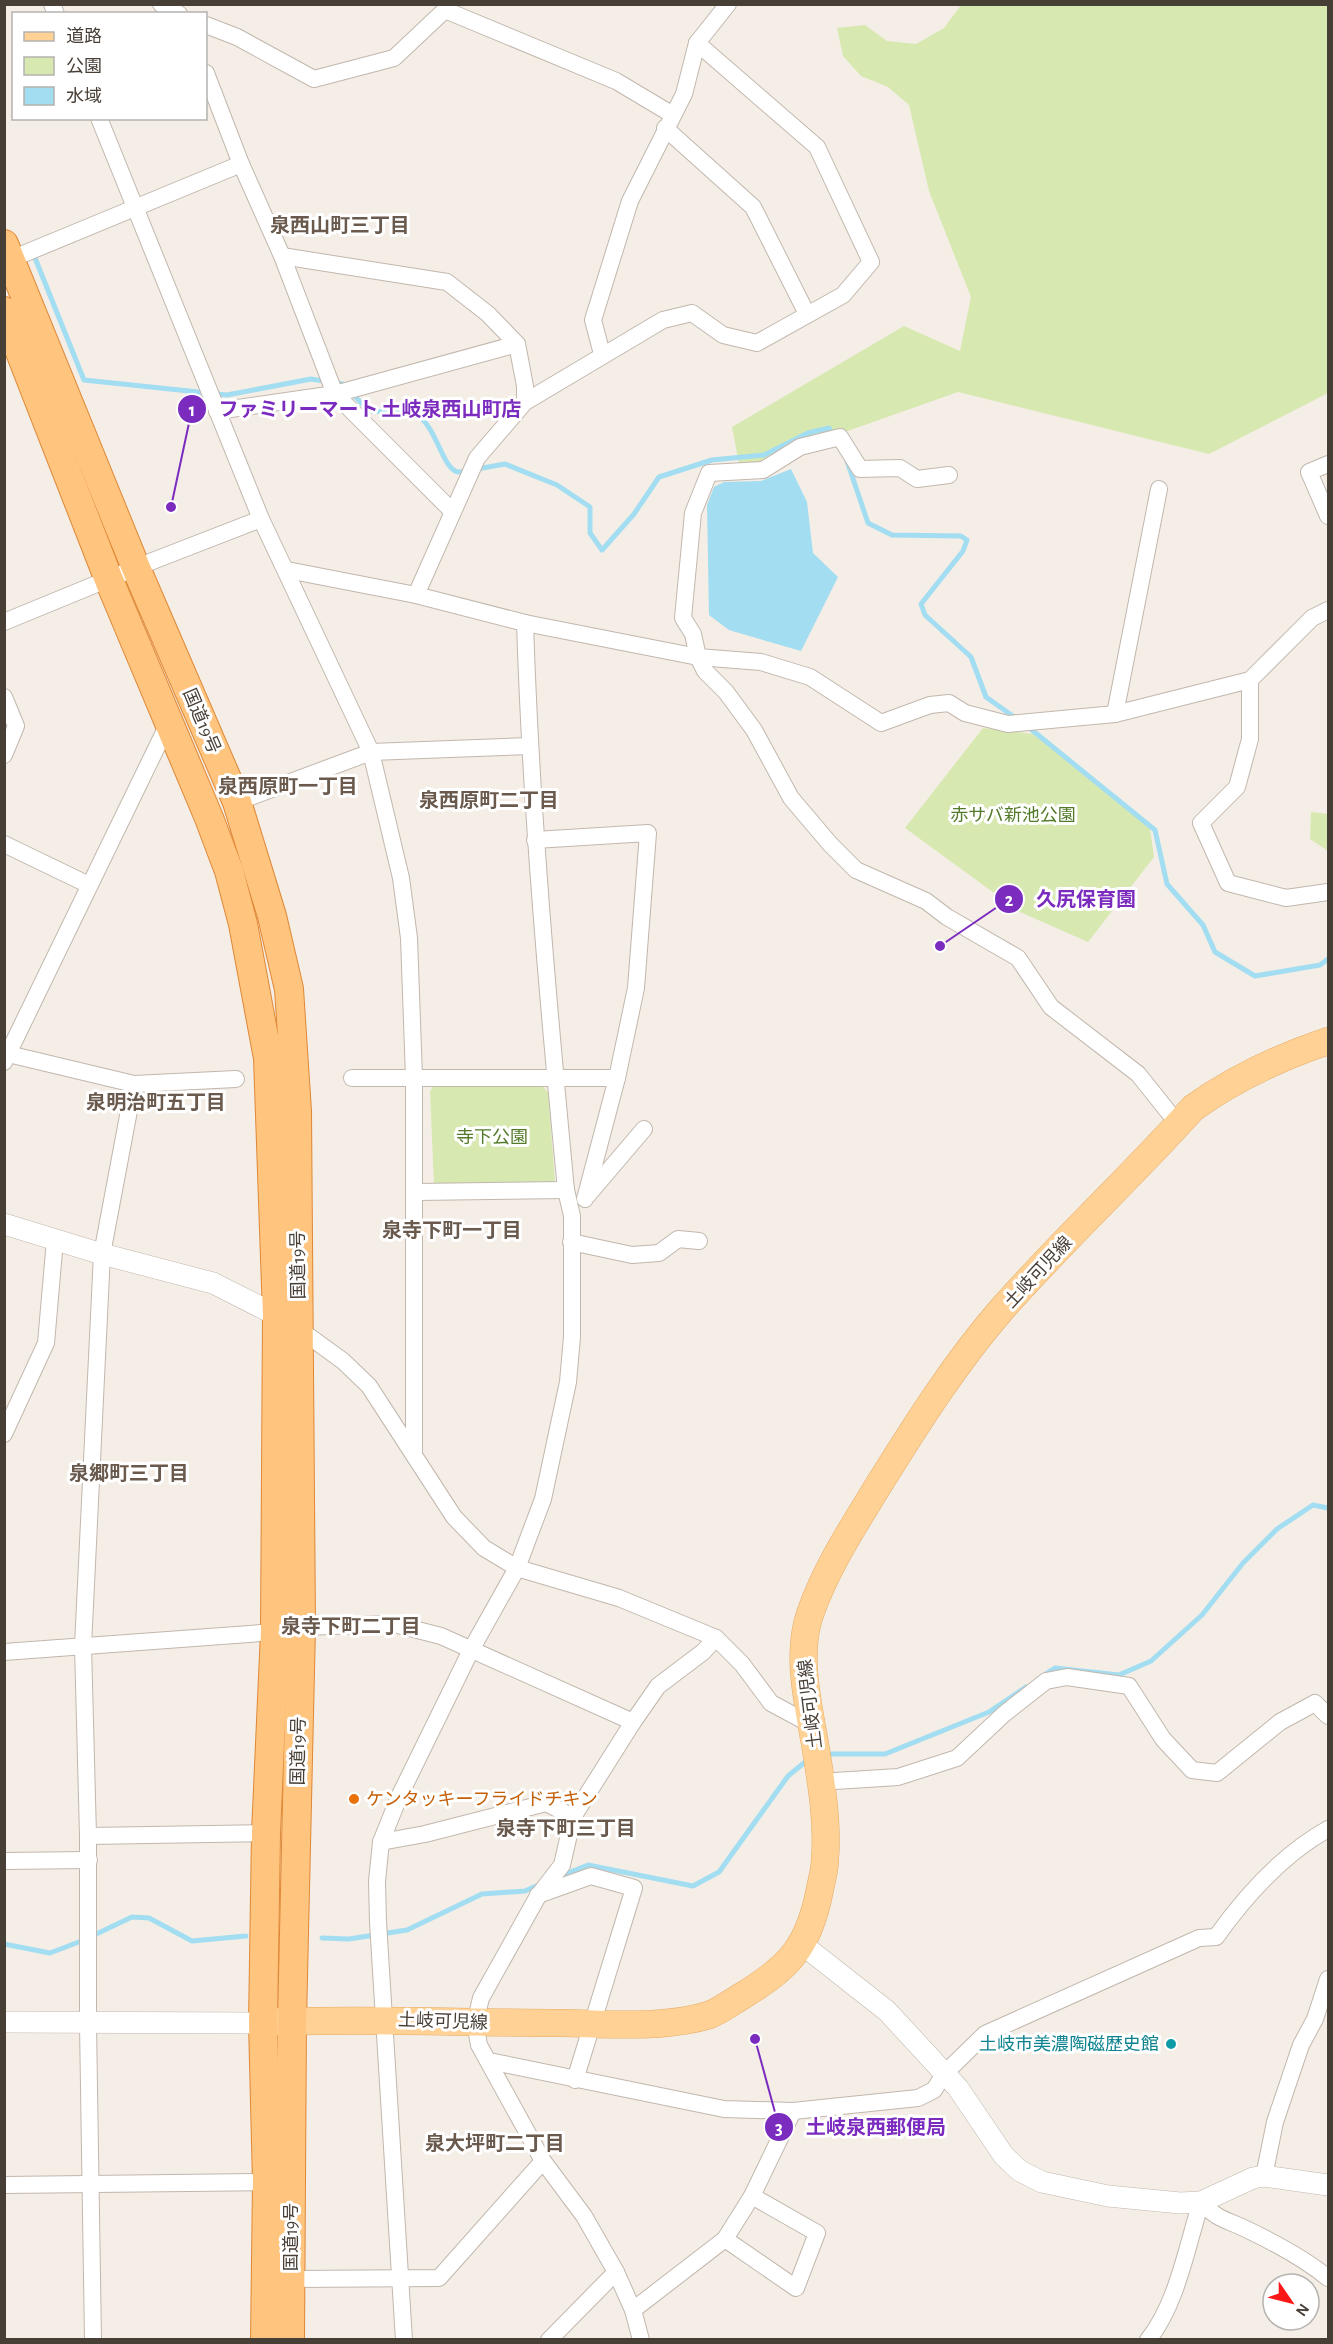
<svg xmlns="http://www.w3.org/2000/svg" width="1333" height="2344" viewBox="0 0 1333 2344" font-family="'Alegreya Sans','Noto Sans JP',sans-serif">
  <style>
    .green { fill: #d7e8b0 }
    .water { fill: #a3ddf1 }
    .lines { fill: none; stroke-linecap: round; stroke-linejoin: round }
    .stream { stroke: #a3ddf1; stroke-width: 5 }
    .minor-casing { stroke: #c2b7ad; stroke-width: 18 }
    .tertiary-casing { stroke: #c2b7ad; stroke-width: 22 }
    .primary-casing { stroke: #e5ab65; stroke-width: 28 }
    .trunk-casing { stroke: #df8837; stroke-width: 30 }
    .minor { stroke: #fff; stroke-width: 16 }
    .tertiary { stroke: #fff; stroke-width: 21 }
    .primary { stroke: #ffd195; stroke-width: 27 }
    .trunk { stroke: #ffc47e; stroke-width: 28 }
    .food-dot { fill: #e8710a; stroke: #fff; stroke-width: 2 }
    .culture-dot { fill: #0f9aa8; stroke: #fff; stroke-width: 2 }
    .labels { text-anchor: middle; stroke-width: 6; stroke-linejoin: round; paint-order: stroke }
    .street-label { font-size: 18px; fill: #473e36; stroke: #fff }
    .park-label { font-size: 18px; fill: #537a29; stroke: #fff }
    .food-label { font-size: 18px; fill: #c56008; stroke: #fff; text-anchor: start }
    .culture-label { font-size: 18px; fill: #0d838f; stroke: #fff; text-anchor: end }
    .neighbourhood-label { font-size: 20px; font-weight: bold; fill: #6a5a4d; stroke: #fff }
    .leader { fill: none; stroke: #7b2cbf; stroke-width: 2 }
    .callout-dot { fill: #7b2cbf; stroke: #fff; stroke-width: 2 }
    .mark-label { font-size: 18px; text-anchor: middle; font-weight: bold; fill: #fff }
    .callout-label { font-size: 20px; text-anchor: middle; font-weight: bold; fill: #7b2cbf; stroke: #fff; stroke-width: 6; stroke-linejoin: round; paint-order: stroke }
  </style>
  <rect width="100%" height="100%" fill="#f4eee7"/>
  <g class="green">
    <polygon points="961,5 1328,5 1328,393 1209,454 958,392 740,469 732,427 904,326 960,351 971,297 929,191 909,105 888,87 861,76 843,56 837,28 865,25 887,41 916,44 944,28"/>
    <polygon points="983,728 1033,734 1150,828 1154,857 1088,942 1020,912 905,828"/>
    <polygon points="1311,812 1328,814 1328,851 1310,839"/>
    <polygon points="433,1087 543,1087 548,1092 555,1182 434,1185 430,1091"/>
  </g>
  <polygon class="water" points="791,469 807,502 813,553 838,577 801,651 729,630 709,615 707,505 714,487 724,482 761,481"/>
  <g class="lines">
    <g class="stream">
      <path d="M35,258L84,380L227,395L311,379L343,384L369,411C380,412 407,411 416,415C436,424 442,469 458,472C461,472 464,471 468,470"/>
      <polyline points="847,461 868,523 892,535 961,536 967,540 963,551 921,604 925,615 971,657 986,697 1017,719"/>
      <polyline points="477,469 505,464 557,485 590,507 590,533 602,550 634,514 659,477 712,460 764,455 808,433 829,428 834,437"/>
      <polyline points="1027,726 1155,830 1167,884 1203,925 1215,952 1255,976 1320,965 1328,959"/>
      <polyline points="1044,1675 1055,1668 1119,1675 1151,1661 1202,1615 1243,1563 1277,1529 1313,1505 1328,1508"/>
      <polyline points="823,1754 885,1754 989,1712 1026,1687"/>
      <polyline points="558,1877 588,1865 693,1886 719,1872 788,1776 810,1758"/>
      <polyline points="92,1936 132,1917 149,1918 192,1941 246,1936"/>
      <polyline points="322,1938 349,1939 407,1930 482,1894 525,1891 541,1884"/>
      <polyline points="4,1944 50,1953 84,1940"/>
    </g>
    <defs>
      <g id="minor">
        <polyline points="52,4 56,14"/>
        <polyline points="161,4 179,14"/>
        <polyline points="206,25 237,37 314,79 394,58 445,10 616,81 673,115"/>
        <polyline points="206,73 241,164 282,256 335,394 452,511"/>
        <polyline points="99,118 261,519 371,752 401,878 409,938 414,1077 414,1455"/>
        <polyline points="665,128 753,207 807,314"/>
        <polyline points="282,256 447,282 488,314 517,344 525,386 525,402 477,458 416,595"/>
        <polyline points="4,262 241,164"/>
        <polyline points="602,354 593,320 630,201 684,94 697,43 728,4"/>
        <polyline points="525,402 663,320 692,313 723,335 757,343 843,295 871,262 817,147 697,43"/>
        <polyline points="217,411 335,394 517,344"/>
        <polyline points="1328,464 1309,472 1328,516"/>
        <polyline points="949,475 917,479 900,468 860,469 840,437 800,447 763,470 709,473 693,513 683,618 693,634 698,657 705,671 726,692 754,730 791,798 830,844 856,870 926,901 947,917 1018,958 1051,1007 1138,1074 1178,1124"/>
        <polyline points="287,570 416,595 525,623 698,657 761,662 810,677 881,723 930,705 949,703 965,713 1008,724 1115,714 1250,680 1312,618 1328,610"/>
        <polyline points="4,622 150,562 261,519"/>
        <polyline points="1250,680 1250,739 1237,787 1201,823 1228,883 1286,898 1328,892"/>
        <polyline points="4,697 16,726 4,755"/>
        <polyline points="1115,714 1159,489"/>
        <polyline points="237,802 371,752 529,746"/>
        <polyline points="535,840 648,833 636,988 617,1078 585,1199"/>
        <polyline points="4,844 89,885"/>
        <polyline points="4,1053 134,1084 236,1079"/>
        <polyline points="4,1062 169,722"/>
        <polyline points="352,1078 617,1078"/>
        <polyline points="415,1192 566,1190"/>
        <polyline points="587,1196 644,1129"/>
        <polyline points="571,1242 632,1255 659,1253 678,1239 699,1241"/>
        <polyline points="299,1329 343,1361 369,1386 454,1517 484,1548 517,1568 619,1598 716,1638 742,1664 771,1703 810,1724"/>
        <polyline points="4,1434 46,1343 55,1240"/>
        <polyline points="301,1627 394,1624 441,1636 633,1722"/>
        <polyline points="4,1652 275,1632"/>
        <polyline points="819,1782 898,1777 957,1758 1004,1714 1046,1681 1067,1677 1129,1686 1163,1739 1192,1770 1217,1773 1280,1722 1315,1703 1328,1716"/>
        <polyline points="88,1836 266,1833"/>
        <polyline points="381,1842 425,1834 546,1803 573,1817"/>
        <polyline points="4,1861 89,1860"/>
        <polyline points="538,1895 591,1876 634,1888 575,2080"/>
        <path d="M489,2061L724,2109L793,2111L918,2098L934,2090L944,2074L985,2034L1199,1938L1216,1937C1246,1895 1283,1854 1328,1829"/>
        <polyline points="1264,2176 1275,2122 1301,2045 1315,2019 1328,1979"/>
        <polyline points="4,2185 267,2182"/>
        <path d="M1201,2202C1217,2220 1228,2220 1248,2230C1275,2243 1305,2259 1328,2278"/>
        <polyline points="725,2239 796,2288 817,2233 752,2196"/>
        <polyline points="291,2279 439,2278 543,2161"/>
        <polyline points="633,2310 725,2239 752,2196 793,2111"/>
        <polyline points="93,2340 88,2024 88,1836 83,1646 102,1254 134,1084"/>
        <path d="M404,2340L378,1922L377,1881L381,1842L399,1797L471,1650L517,1568L543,1499L568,1382L572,1337V1216L566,1190C548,1001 531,812 525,623"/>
        <polyline points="549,2340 616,2272"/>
        <polyline points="641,2340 633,2310 616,2272 584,2216 543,2161 479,2045 475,2023 481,1998 538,1896 562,1865 573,1817 633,1722 658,1686 703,1652 716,1638"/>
        <path d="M1148,2340C1177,2304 1187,2246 1201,2202"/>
      </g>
      <g id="tertiary">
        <polyline points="4,1224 102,1254 213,1283 286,1320"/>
        <polyline points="803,1945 887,2011 958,2088 1004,2156 1020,2171 1042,2182 1108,2196 1180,2203 1201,2202 1253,2178 1264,2176 1328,2185"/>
        <polyline points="4,2022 263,2023"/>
      </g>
      <path id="primary" d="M271,2022C368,2018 465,2023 563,2023C610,2024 663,2029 709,2015C720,2011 732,2002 742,1996C791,1966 809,1946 820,1889C822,1879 825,1869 825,1859C828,1821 821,1781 815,1744C808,1703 796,1655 810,1614C826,1568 853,1527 878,1486C916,1425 955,1363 1002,1309C1063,1240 1131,1177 1193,1108C1235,1078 1280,1057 1328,1041"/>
      <g id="trunk">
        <polyline points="4,244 136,568 237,802 272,916 289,989 297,1111 301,1627 292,2021 290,2340"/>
        <polyline points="4,311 109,580 209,818 229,871 243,924 268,1058 277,1315 275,1632 266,1833 263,2023 267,2182 265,2340"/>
      </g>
    </defs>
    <use href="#minor" class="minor-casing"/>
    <use href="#tertiary" class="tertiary-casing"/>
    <use href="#primary" class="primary-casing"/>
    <use href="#trunk" class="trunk-casing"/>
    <use href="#minor" class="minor"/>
    <use href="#tertiary" class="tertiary"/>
    <use href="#primary" class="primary"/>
    <use href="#trunk" class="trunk"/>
  </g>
  <circle class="food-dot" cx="354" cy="1799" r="6"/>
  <circle class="culture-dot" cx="1171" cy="2044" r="6"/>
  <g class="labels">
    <g class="street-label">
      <text transform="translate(202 721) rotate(67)" y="6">国道19号</text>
      <text transform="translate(298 1265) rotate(-91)" y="6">国道19号</text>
      <text transform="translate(1038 1272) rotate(-47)" y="6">土岐可児線</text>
      <text transform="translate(810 1704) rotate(-97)" y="6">土岐可児線</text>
      <text transform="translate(298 1751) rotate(-89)" y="6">国道19号</text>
      <text transform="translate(443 2021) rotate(2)" y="6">土岐可児線</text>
      <text transform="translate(291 2237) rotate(-90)" y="6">国道19号</text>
    </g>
    <g class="park-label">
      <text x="1013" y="821">赤サバ新池公園</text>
      <text x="492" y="1143">寺下公園</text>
    </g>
    <g class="food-label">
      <text x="366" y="1805">ケンタッキーフライドチキン</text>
    </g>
    <g class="culture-label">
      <text x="1159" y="2050">土岐市美濃陶磁歴史館</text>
    </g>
    <g class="neighbourhood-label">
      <text x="340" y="232">泉西山町三丁目</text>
      <text x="288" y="793">泉西原町一丁目</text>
      <text x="489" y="807">泉西原町二丁目</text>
      <text x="156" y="1109">泉明治町五丁目</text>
      <text x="452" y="1237">泉寺下町一丁目</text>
      <text x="129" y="1480">泉郷町三丁目</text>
      <text x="351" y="1633">泉寺下町二丁目</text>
      <text x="566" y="1835">泉寺下町三丁目</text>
      <text x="495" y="2150">泉大坪町二丁目</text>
    </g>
  </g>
  <path class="leader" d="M171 507L192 409M940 946L1009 899M755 2039L779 2127"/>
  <g class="callout-dot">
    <circle cx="171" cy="507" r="6"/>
    <circle cx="940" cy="946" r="6"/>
    <circle cx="755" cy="2039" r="6"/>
    <circle cx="192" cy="409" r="15"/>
    <circle cx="1009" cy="899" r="15"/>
    <circle cx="779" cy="2127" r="15"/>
  </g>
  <g class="mark-label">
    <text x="192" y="416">1</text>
    <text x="1009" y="906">2</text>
    <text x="779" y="2134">3</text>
  </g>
  <g class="callout-label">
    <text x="370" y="416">ファミリーマート 土岐泉西山町店</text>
    <text x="1086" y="906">久尻保育園</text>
    <text x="876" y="2134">土岐泉西郵便局</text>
  </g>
  <rect width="1333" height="2344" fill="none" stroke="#473e36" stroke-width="12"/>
  <rect x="12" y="12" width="195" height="108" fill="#ffffff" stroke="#b5b2af" stroke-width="1.5"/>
  <rect x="24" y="32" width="30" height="9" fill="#ffd195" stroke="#b5b2af" stroke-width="1.5"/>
  <text x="66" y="42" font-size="18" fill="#473e36">道路</text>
  <rect x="24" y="57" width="30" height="18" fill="#d7e8b0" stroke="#b5b2af" stroke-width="1.5"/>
  <text x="66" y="72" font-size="18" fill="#473e36">公園</text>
  <rect x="24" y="87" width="30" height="18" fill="#a3ddf1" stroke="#b5b2af" stroke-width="1.5"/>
  <text x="66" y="102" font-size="18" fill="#473e36">水域</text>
  <g transform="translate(1291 2302) rotate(125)"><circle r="28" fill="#ffffff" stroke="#b5b2af" stroke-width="1.5"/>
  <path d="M0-4.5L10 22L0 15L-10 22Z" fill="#fb1717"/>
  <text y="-9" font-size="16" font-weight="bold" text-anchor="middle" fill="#473e36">N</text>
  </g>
</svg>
